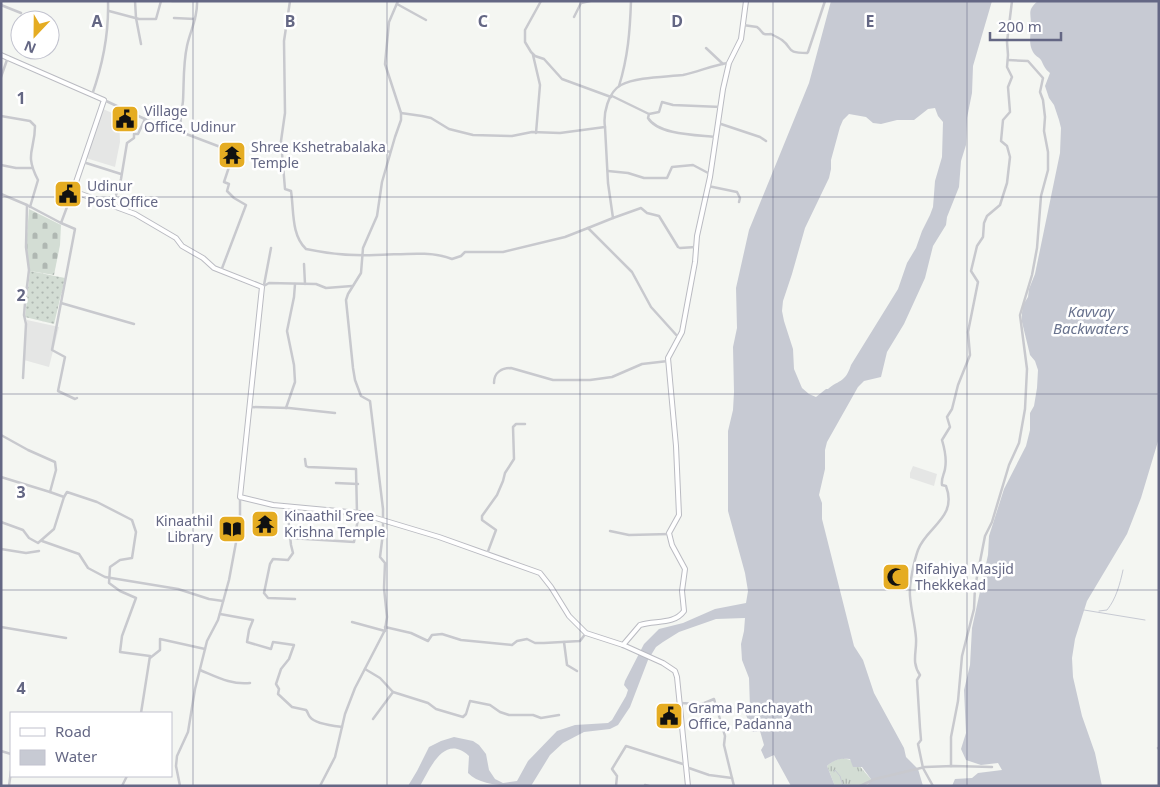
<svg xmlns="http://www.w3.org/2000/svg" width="1160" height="787" viewBox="0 0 1160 787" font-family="'Noto Sans',sans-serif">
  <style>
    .built { fill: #e5e6e5 }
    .grass { fill: url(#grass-tufts) }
    .cemetery { fill: url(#cemetery-stones) }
    .park { fill: url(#park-dots) }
    .water { fill: #c7cad3; fill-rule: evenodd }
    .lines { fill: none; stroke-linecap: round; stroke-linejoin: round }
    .stream { stroke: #c7cad3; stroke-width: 1 }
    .secondary-casing { stroke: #babbc2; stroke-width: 6 }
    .street { stroke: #c8c9ce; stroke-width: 2.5 }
    .secondary { stroke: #fff; stroke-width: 4 }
    .grid { fill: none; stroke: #646784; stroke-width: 1; stroke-opacity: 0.55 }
    .labels { text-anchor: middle; stroke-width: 5; stroke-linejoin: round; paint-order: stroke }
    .poi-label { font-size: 14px; fill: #646784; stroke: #fff; text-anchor: start }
    .water-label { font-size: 15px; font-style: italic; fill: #69738e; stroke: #fff }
    .grid-label { font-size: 16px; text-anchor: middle; font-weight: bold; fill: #646784; stroke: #fff; stroke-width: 5; stroke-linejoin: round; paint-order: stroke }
  </style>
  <defs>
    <pattern id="grass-tufts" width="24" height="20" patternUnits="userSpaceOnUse" patternTransform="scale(1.25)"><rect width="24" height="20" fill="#d3ddd4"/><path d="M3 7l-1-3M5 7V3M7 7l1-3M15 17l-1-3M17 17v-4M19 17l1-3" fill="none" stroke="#afb7b2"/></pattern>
    <pattern id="cemetery-stones" width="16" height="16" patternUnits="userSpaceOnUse" patternTransform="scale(1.25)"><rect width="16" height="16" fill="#d3ddd4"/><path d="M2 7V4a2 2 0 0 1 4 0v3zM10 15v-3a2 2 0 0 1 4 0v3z" fill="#afb7b2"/></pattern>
    <pattern id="park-dots" width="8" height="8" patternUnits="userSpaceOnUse" patternTransform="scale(1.25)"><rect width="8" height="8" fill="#d3ddd4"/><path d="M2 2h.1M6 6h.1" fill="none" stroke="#afb7b2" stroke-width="1.8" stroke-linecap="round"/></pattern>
  </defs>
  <rect width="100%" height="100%" fill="#f4f6f2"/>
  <g class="built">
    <polygon points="103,109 119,116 120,142 115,167 86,158"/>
    <polygon points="27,320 59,327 49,367 24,360"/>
    <polygon points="913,466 937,474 934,486 910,478 910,473"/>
  </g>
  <path class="grass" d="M842,758C858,760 861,769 871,779L867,786H835L827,766L833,761Z"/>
  <polygon class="cemetery" points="29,209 61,225 60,245 54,275 30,271 26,248"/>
  <polygon class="park" points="30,271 65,278 54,324 25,317"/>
  <g class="water">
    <path d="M831,1H992L973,66L972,93L967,118L966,145L961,161L959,187L947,217L946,225L933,246L925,278L904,324L887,352L881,377L864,381L858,387L827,442L825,450V469L819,495L822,503V519L854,646L863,660L874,693L904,748L906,757L918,769L923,786H867L871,779L862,767H853L850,759C840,758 835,759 827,766L835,786H791L774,755L765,759L761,750L764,745L760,731L753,732L744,710L750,708L749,678L742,660L741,644L744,631L745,618L716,619L679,632L663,642L656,647L648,660L630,707L618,725L610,729L584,732L563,743L550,755L531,786C512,786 481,787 468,773L469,756C444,733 430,769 420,786H408L417,771L429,747L441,741L454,737L473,741L479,745L486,754L489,770L495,779L503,783L517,781L528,761L557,731L575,725L608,723L612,720L626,696L628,690L624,685L625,681L644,644L659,629L683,623L715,609L746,603L748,591L745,573L728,511V431L733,410L734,392L733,347L737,328L736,288L749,230L809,83ZM935,108L938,116L943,122L942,157L935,181L933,207L930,215L922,231L916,248L907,263L898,289L851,365C845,383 840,379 828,389H826L816,397L809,394L802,388L794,369L793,349L784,321L782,311L783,301L792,274L805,228L829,178L831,169V160L840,127L843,120L849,114L866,117L873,123L881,124L897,120H914L928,109Z"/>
    <path d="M1038,1H1159V438L1141,498L1127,534L1087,601L1075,639L1072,658L1073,677L1082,716L1095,753L1102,786H952L955,779L972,778L978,773L1002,770L998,763L981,765L966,760L961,749L966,733L964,690L970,665L972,628L988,555L989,536L1004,489L1026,446L1030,430V413L1034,406L1037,388L1038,370L1035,361L1030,355L1022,322V313L1023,305L1028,297L1029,289L1035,274L1060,153L1061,128L1059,120L1054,105L1049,98L1045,86L1050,73C1045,69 1044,66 1041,60C1039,57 1035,56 1033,52C1028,43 1031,35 1031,25C1031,13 1027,10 1038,1Z"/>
  </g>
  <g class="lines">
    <g class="stream">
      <polyline points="1084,610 1145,620"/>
      <path d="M1099,611L1107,610C1116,599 1120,584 1123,570"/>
      <polyline points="834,772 835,770 840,776 843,786"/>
    </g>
    <defs>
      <g id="secondary">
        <polyline points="1,55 104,100 73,191 135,214 176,238 182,246 203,258 214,268 262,287 240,497 273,505 359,513 439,537 540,573 551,587 569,616 586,633 623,645 663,663 675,671 677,677 688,786"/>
        <path d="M623,645L640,625C655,620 674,625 684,611L682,591L685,569L672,545L669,533L679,515L676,446L668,358L682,332L695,262L697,236L710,177L723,89L729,63L741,39L746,1"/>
      </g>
    </defs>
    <use href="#secondary" class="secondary-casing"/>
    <g class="street">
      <polyline points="135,1 136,18 141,44"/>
      <polyline points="172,1 195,1"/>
      <path d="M290,1L284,41L285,113L281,141L285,189L291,191C294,210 291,235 306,249C329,254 352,256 375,255C398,255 431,250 452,259L461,256L465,252H503L565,237L588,228"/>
      <polyline points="541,1 525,30 525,42 531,52 535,56 544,59 562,79 611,97"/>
      <polyline points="397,4 426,20"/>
      <polyline points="1,5 21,13"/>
      <polyline points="109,11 139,19 156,19 161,1"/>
      <polyline points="574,17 581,3 590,1"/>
      <polyline points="174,18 195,19"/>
      <path d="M743,25L757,27C765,33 760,35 771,34C775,36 779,38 782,40C794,49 785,53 807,53L808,52L825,1"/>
      <polyline points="706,48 723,64"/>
      <polyline points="533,55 540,85 536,133"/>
      <polyline points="1,77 8,57"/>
      <path d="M619,86C628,57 630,31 631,1"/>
      <path d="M92,95C103,64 109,34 108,1"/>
      <polyline points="612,96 649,114"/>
      <path d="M104,100L147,120L181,132C179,121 182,111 183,101C184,83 183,64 187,46C190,31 198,18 197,1"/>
      <path d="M401,113L422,116L431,118L449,129L473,135L512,136L532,132L560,133L605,127C603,114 608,92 621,85C636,77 665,77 683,75C698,72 713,65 728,63"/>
      <path d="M1,116L30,121L35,126C35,151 24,153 38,180L30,207"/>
      <polyline points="718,123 760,137 766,141"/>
      <polyline points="605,127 608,183 613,218 588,228 632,272 651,307 679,338"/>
      <polyline points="181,132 223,148"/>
      <path d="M715,137C698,135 658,135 648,118L649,114L659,112L662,102L673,105L721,107"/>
      <polyline points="341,151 375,148 390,152"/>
      <polyline points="83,162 121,174"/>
      <polyline points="1,165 16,168 32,168"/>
      <polyline points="608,171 628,173 644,178 667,178 672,167 693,165 710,174"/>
      <polyline points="708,186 737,192 740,198 739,202"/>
      <polyline points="1,194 27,205 61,223 73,191"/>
      <polyline points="113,205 121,179 127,143 134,138 134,134 138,134 145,119"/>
      <polyline points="613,218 641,208 647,213 659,216 678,247 680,248 696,247"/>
      <polyline points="61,223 75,229 52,350 65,357 58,391 75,399 77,398"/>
      <polyline points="304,264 305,284"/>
      <polyline points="221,271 246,205 234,198 227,191 229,184 224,182 229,167"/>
      <polyline points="264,285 271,248"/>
      <polyline points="262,287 269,283 316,284 326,288 352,286"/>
      <polyline points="61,303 134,324"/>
      <polyline points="23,378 26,324 24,315 25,303 29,270 26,247 27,205"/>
      <path d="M494,383C494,372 502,368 511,368L553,380H590L612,377L642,364L668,361"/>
      <polyline points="250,407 289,408 335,413"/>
      <polyline points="286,408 295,382 294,365 287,331 294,297 295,284"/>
      <polyline points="1,435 28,450 55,462 56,470 50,492 64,497 54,529 38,543 29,538 23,530 1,522"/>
      <polyline points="305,459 306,466 308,467 356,469 357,513"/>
      <polyline points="1,477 50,492"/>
      <polyline points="336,483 358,484"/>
      <polyline points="64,497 67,492 97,502 132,520 136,532 132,558 120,560 110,567 109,583 120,591 136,598 122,636 120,652 150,656 141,713"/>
      <polyline points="287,506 291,545 293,553 288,560 273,559 270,564 264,593 268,598 295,599"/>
      <polyline points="610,531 629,535 670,534"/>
      <polyline points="290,538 354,542 359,513"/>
      <polyline points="42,541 79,554 88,568 105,577 178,589 209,599 223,601"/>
      <polyline points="1,549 26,553 39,551"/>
      <polyline points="487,554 496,530 482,520 482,516 497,495 503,481 505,473 514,459 513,427 516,424 525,424"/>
      <path d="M220,614L253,620L249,630L247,642L271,649L273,642L294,645L289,659L281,669L276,684L279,689L278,694L292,707L306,710C308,712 308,715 310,717C315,724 334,726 342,727"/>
      <polyline points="352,622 385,631"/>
      <polyline points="1,627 66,638"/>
      <polyline points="385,627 411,633 428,641 432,635 442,634 461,640 512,645 517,641 527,639 535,643 544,643 580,641 586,633"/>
      <polyline points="564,642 567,665 577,671"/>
      <polyline points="150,658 160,650 160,639 205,649"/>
      <polyline points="365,669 380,678 393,692 373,719"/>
      <path d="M200,670C217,677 231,685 250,683"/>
      <polyline points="393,692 428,703 436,709 463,717 466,714 470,701 490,705 500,712 509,715 533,715 541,718 559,715"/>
      <polyline points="679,703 702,704 714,699 725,736 724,745 732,778"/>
      <polyline points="1158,748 1159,749"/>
      <polyline points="1,751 11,754"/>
      <polyline points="951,766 951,737 958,701 962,656 974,609 975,587 985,536 992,522 1009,465 1019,443 1025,409 1027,369 1020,315 1032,275 1037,248 1041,196 1048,170 1048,152 1044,131 1045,117 1043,100 1040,92 1043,78 1028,61 1008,60"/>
      <polyline points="686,767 709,775 732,778 734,786"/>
      <polyline points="645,785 649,786"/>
      <polyline points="9,786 11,771"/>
      <polyline points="122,786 127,776"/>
      <polyline points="180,786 176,766 177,756 188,732 195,689 207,641 218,620 229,580 240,521 240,498"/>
      <polyline points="320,786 335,757 345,714 355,688 385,630 387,617 384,588 385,563 380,557 383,533 383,509 370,401 361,396 355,380 353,368 346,300 348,294 361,273 363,248 377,216 382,182 395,137 401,120 401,113 385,64 389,22 398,1"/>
      <polyline points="616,786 617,776 612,769 626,746 686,765"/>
      <polyline points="860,786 875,779 925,767 953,766 992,767"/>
      <path d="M933,786L923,768L918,744L921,740L920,728L917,680L920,675C911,662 917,652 916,638C915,624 911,610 910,596C909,584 914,561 918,550C926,527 958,518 946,486L942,485C941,478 944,475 945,469C947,459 945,450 942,440L950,427L947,417L952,409L958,385L970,355L968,332L978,282L971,271L977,246L983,237L984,223L987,216L1000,205L1007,183L1010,157L1007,146L1001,141L1003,120L1010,112L1008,87L1012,77L1007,67L1008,55L1007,42L1012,1"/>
    </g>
    <use href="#secondary" class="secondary"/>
  </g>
  <path class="grid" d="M193,1V786M387,1V786M580,1V786M773,1V786M967,1V786M1,197H1159M1,394H1159M1,590H1159"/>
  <defs>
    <symbol id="civic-square" viewBox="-11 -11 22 22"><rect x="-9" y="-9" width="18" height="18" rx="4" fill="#e5ac22" stroke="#fff"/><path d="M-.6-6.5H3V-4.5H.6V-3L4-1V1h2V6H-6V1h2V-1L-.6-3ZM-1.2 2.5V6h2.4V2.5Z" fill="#111"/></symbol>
    <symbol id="temple-square" viewBox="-11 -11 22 22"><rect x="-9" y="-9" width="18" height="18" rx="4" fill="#e5ac22" stroke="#fff"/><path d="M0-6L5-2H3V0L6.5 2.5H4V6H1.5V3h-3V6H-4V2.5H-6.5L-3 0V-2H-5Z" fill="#111"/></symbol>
    <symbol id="library-square" viewBox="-11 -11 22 22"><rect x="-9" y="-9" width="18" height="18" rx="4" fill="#e5ac22" stroke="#fff"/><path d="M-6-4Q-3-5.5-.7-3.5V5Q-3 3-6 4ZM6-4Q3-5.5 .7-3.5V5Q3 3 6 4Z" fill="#111"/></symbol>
    <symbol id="mosque-square" viewBox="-11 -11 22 22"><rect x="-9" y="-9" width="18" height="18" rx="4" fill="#e5ac22" stroke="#fff"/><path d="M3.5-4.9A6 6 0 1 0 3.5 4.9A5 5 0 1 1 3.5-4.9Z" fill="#111"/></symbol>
  </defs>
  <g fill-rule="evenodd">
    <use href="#civic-square" x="109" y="103" width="32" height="32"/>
    <use href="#temple-square" x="216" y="139" width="32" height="32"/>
    <use href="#civic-square" x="52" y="178" width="32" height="32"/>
    <use href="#temple-square" x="249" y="508" width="32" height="32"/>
    <use href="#library-square" x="216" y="513" width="32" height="32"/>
    <use href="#mosque-square" x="880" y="561" width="32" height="32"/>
    <use href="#civic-square" x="653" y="700" width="32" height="32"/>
  </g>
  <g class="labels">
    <g class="poi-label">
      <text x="144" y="116">Village<tspan x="144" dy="16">Office, Udinur</tspan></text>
      <text x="251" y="152">Shree Kshetrabalaka<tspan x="251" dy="16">Temple</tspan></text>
      <text x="87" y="191">Udinur<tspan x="87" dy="16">Post Office</tspan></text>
      <text x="284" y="521">Kinaathil Sree<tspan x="284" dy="16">Krishna Temple</tspan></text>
      <text x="213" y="526" text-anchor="end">Kinaathil<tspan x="213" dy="16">Library</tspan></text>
      <text x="915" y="574">Rifahiya Masjid<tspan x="915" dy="16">Thekkekad</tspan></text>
      <text x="688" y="713">Grama Panchayath<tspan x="688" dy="16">Office, Padanna</tspan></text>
    </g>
    <g class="water-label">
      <text x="1091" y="317">Kavvay<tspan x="1091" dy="17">Backwaters</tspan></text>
    </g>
  </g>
  <g class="grid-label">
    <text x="97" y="27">A</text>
    <text x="290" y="27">B</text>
    <text x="483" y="27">C</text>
    <text x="677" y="27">D</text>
    <text x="870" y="27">E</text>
    <text x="21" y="104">1</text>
    <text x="21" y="301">2</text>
    <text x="21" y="498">3</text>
    <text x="21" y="694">4</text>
  </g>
  <rect width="1160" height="787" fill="none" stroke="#646784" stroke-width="5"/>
  <rect x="10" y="712" width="162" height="65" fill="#ffffff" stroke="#c1c2ce"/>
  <rect x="20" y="728" width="25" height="8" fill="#ffffff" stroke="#c1c2ce"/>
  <text x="55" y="737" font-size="15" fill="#646784">Road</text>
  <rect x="20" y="750" width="25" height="15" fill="#c7cad3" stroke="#c1c2ce"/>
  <text x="55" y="762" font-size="15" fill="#646784">Water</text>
  <g transform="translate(35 35) rotate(202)"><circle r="24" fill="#ffffff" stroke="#c1c2ce"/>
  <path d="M0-4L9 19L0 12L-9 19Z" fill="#e5ac22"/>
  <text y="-8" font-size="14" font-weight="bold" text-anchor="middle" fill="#646784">N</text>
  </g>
  <path d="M990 32v8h71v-8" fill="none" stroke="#646784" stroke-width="2.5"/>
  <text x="998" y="32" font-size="15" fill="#646784" stroke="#ffffff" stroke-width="4" paint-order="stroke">200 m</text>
</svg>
